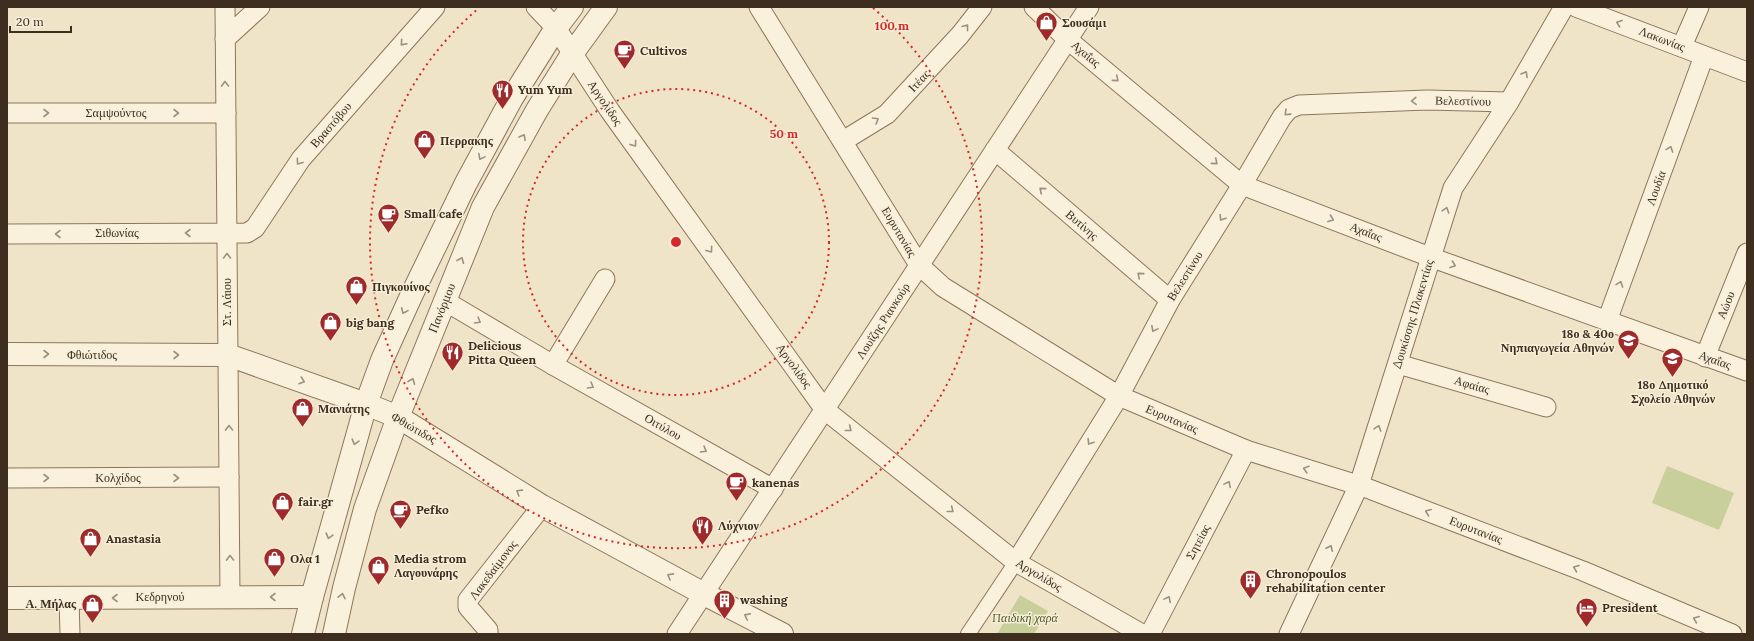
<svg xmlns="http://www.w3.org/2000/svg" width="1754" height="641" viewBox="0 0 1754 641" font-family="Lora,serif">
  <style>
    .green { fill: #c9cf9b }
    .lines { fill: none; stroke-linecap: round; stroke-linejoin: round }
    .pedestrian-casing { stroke: #8d765c; stroke-width: 16 }
    .minor-casing { stroke: #8d765c; stroke-width: 21 }
    .tertiary-casing { stroke: #8d765c; stroke-width: 24 }
    .pedestrian { stroke: #faf1dc; stroke-width: 14 }
    .minor { stroke: #faf1dc; stroke-width: 19 }
    .tertiary { stroke: #faf1dc; stroke-width: 22 }
    .oneway { stroke: #9c907e }
    .ring { fill: none; stroke: #d62828; stroke-width: 2; stroke-dasharray: 2 4 }
    .labels { text-anchor: middle; stroke-width: 3; stroke-linejoin: round; paint-order: stroke }
    .poi-label { font-size: 12px; font-weight: bold; fill: #3d2e20; stroke: #f7eed8; text-anchor: start }
    .street-label { font-size: 12px; fill: #3d2e20; stroke: #f7eed8 }
    .park-label { font-size: 12px; font-style: italic; fill: #4d5a26; stroke: #f7eed8 }
    .centre { fill: #d62828; stroke: #f7eed8; stroke-width: 2 }
    .ring-label { font-size: 12px; text-anchor: middle; font-weight: bold; fill: #d62828; stroke: #f7eed8; stroke-width: 3; stroke-linejoin: round; paint-order: stroke }
  </style>
  <rect width="100%" height="100%" fill="#f0e4c8"/>
  <g class="green">
    <polygon points="1667,466 1734,493 1719,530 1652,503"/>
    <polygon points="1020,595 1048,611 1034,634 997,634"/>
  </g>
  <g class="lines">
    <defs>
      <polyline id="pedestrian" points="968,634 1016,562"/>
      <g id="minor">
        <polyline points="225,7 230,597"/>
        <polyline points="536,7 556,28 610,111 825,410 1016,562 1142,634"/>
        <polyline points="759,7 919,265 943,287 1119,396 1246,450 1364,487 1583,571 1732,634"/>
        <polyline points="1034,7 1067,39 1242,185 1430,257 1747,371"/>
        <polyline points="1576,7 1747,72"/>
        <polyline points="225,39 260,7"/>
        <polyline points="1682,46 1699,7"/>
        <polyline points="7,113 226,113"/>
        <polyline points="843,141 887,114 960,35 982,7"/>
        <polyline points="995,150 1170,300"/>
        <polyline points="7,234 247,233 255,228 301,159 435,7"/>
        <polyline points="445,301 553,365 773,489"/>
        <polyline points="1607,321 1704,56"/>
        <polyline points="1705,357 1747,253"/>
        <polyline points="1398,364 1546,407"/>
        <polyline points="553,365 605,279"/>
        <polyline points="7,478 229,477"/>
        <polyline points="1016,562 1119,396 1170,300 1242,185 1282,117 1289,109 1299,105 1427,100 1509,102"/>
        <polyline points="69,598 70,634"/>
        <polyline points="488,634 488,630 468,607 468,600 542,506"/>
        <polyline points="677,634 1089,7"/>
        <polyline points="1150,634 1246,450"/>
        <polyline points="1289,634 1359,485 1453,188 1509,102 1564,7"/>
      </g>
      <g id="tertiary">
        <polyline points="7,354 228,355 366,404 398,417 542,506 704,594 782,634"/>
        <polyline points="7,598 312,597"/>
        <polyline points="303,634 312,597 366,404 382,360 412,294 466,183 512,98 556,28 572,7"/>
        <polyline points="334,634 344,588 365,509 398,417 483,207 537,110 572,54 606,7"/>
      </g>
    </defs>
    <use href="#pedestrian" class="pedestrian-casing"/>
    <use href="#minor" class="minor-casing"/>
    <use href="#tertiary" class="tertiary-casing"/>
    <use href="#pedestrian" class="pedestrian"/>
    <use href="#minor" class="minor"/>
    <use href="#tertiary" class="tertiary"/>
  </g>
  <defs><path id="oneway-chevron" d="M-2-3.5L2.5 0L-2 3.5" fill="none" stroke-width="1.6" stroke-linecap="round" stroke-linejoin="round"/></defs>
  <g class="oneway">
    <use href="#oneway-chevron" transform="translate(1619 23) rotate(-160)"/>
    <use href="#oneway-chevron" transform="translate(966 27) rotate(-52)"/>
    <use href="#oneway-chevron" transform="translate(403 43) rotate(131)"/>
    <use href="#oneway-chevron" transform="translate(1525 74) rotate(-60)"/>
    <use href="#oneway-chevron" transform="translate(1116 79) rotate(40)"/>
    <use href="#oneway-chevron" transform="translate(225 84) rotate(-91)"/>
    <use href="#oneway-chevron" transform="translate(1414 101) rotate(178)"/>
    <use href="#oneway-chevron" transform="translate(46 113)"/>
    <use href="#oneway-chevron" transform="translate(176 113)"/>
    <use href="#oneway-chevron" transform="translate(1287 113) rotate(136)"/>
    <use href="#oneway-chevron" transform="translate(876 120) rotate(-31)"/>
    <use href="#oneway-chevron" transform="translate(523 137) rotate(-61)"/>
    <use href="#oneway-chevron" transform="translate(634 144) rotate(54)"/>
    <use href="#oneway-chevron" transform="translate(1670 149) rotate(-70)"/>
    <use href="#oneway-chevron" transform="translate(481 157) rotate(118)"/>
    <use href="#oneway-chevron" transform="translate(299 162) rotate(126)"/>
    <use href="#oneway-chevron" transform="translate(1215 162) rotate(40)"/>
    <use href="#oneway-chevron" transform="translate(1042 190) rotate(-139)"/>
    <use href="#oneway-chevron" transform="translate(1446 210) rotate(-72)"/>
    <use href="#oneway-chevron" transform="translate(1222 218) rotate(122)"/>
    <use href="#oneway-chevron" transform="translate(1331 219) rotate(21)"/>
    <use href="#oneway-chevron" transform="translate(188 233) rotate(180)"/>
    <use href="#oneway-chevron" transform="translate(58 234) rotate(180)"/>
    <use href="#oneway-chevron" transform="translate(710 250) rotate(54)"/>
    <use href="#oneway-chevron" transform="translate(227 256) rotate(-90)"/>
    <use href="#oneway-chevron" transform="translate(461 260) rotate(-68)"/>
    <use href="#oneway-chevron" transform="translate(1453 265) rotate(20)"/>
    <use href="#oneway-chevron" transform="translate(1140 275) rotate(-139)"/>
    <use href="#oneway-chevron" transform="translate(1620 284) rotate(-70)"/>
    <use href="#oneway-chevron" transform="translate(404 311) rotate(114)"/>
    <use href="#oneway-chevron" transform="translate(478 321) rotate(31)"/>
    <use href="#oneway-chevron" transform="translate(1154 329) rotate(118)"/>
    <use href="#oneway-chevron" transform="translate(46 354)"/>
    <use href="#oneway-chevron" transform="translate(176 355)"/>
    <use href="#oneway-chevron" transform="translate(302 381) rotate(19)"/>
    <use href="#oneway-chevron" transform="translate(412 381) rotate(-68)"/>
    <use href="#oneway-chevron" transform="translate(591 386) rotate(30)"/>
    <use href="#oneway-chevron" transform="translate(229 428) rotate(-91)"/>
    <use href="#oneway-chevron" transform="translate(1378 428) rotate(-72)"/>
    <use href="#oneway-chevron" transform="translate(849 429) rotate(39)"/>
    <use href="#oneway-chevron" transform="translate(355 442) rotate(106)"/>
    <use href="#oneway-chevron" transform="translate(1090 442) rotate(122)"/>
    <use href="#oneway-chevron" transform="translate(704 450) rotate(30)"/>
    <use href="#oneway-chevron" transform="translate(1306 469) rotate(-163)"/>
    <use href="#oneway-chevron" transform="translate(46 478)"/>
    <use href="#oneway-chevron" transform="translate(176 478)"/>
    <use href="#oneway-chevron" transform="translate(1228 484) rotate(-62)"/>
    <use href="#oneway-chevron" transform="translate(519 492) rotate(-148)"/>
    <use href="#oneway-chevron" transform="translate(951 510) rotate(39)"/>
    <use href="#oneway-chevron" transform="translate(1428 512) rotate(-159)"/>
    <use href="#oneway-chevron" transform="translate(329 536) rotate(106)"/>
    <use href="#oneway-chevron" transform="translate(1330 548) rotate(-65)"/>
    <use href="#oneway-chevron" transform="translate(230 558) rotate(-91)"/>
    <use href="#oneway-chevron" transform="translate(1576 568) rotate(-159)"/>
    <use href="#oneway-chevron" transform="translate(670 576) rotate(-151)"/>
    <use href="#oneway-chevron" transform="translate(342 596) rotate(-78)"/>
    <use href="#oneway-chevron" transform="translate(273 597) rotate(180)"/>
    <use href="#oneway-chevron" transform="translate(115 598) rotate(180)"/>
    <use href="#oneway-chevron" transform="translate(1168 599) rotate(-62)"/>
    <use href="#oneway-chevron" transform="translate(747 616) rotate(-153)"/>
    <use href="#oneway-chevron" transform="translate(1696 619) rotate(-157)"/>
  </g>
  <g class="ring">
    <circle cx="676" cy="242" r="153"/>
    <path d="M873 8A306 306 0 1 1 479 8"/>
  </g>
  <defs>
    <symbol id="shop-pin" viewBox="-11 -11 22 30"><path d="M0 17L-7.5 6A9.5 9.5 0 1 1 7.5 6Z" fill="#9e2a2b" stroke="#f7eed8"/><path d="M-5-2.5h2.3a2.7 3.5 0 0 1 5.4 0H5L5.5 6h-11ZM-1.5-2.5h3a1.5 2.3 0 0 0-3 0Z" fill="#fff"/></symbol>
    <symbol id="cafe-pin" viewBox="-11 -11 22 30"><path d="M0 17L-7.5 6A9.5 9.5 0 1 1 7.5 6Z" fill="#9e2a2b" stroke="#f7eed8"/><path d="M-5.5-4.5H6V0H3Q3 3.5 0 3.5H-2.5Q-5.5 3.5-5.5 0ZM3-3.2v2h1.7v-2ZM-6 4.5H4V6H-6Z" fill="#fff"/></symbol>
    <symbol id="restaurant-pin" viewBox="-11 -11 22 30"><path d="M0 17L-7.5 6A9.5 9.5 0 1 1 7.5 6Z" fill="#9e2a2b" stroke="#f7eed8"/><path d="M-5-6h1v4h1v-4h1v4h1v-4h1v5L-1.5 .5V6h-2V.5L-5-1ZM5-6V6H3V1.5H1.5Q1.5-4 5-6Z" fill="#fff"/></symbol>
    <symbol id="school-pin" viewBox="-11 -11 22 30"><path d="M0 17L-7.5 6A9.5 9.5 0 1 1 7.5 6Z" fill="#9e2a2b" stroke="#f7eed8"/><path d="M0-5L7-2L0 1L-7-2ZM-4 1L0 2.5L4 1V4Q0 6-4 4Z" fill="#fff"/></symbol>
    <symbol id="building-pin" viewBox="-11 -11 22 30"><path d="M0 17L-7.5 6A9.5 9.5 0 1 1 7.5 6Z" fill="#9e2a2b" stroke="#f7eed8"/><path d="M-4-6H4V6H1V3H-1V6H-4ZM-2.5-4.3h1.7v1.8h-1.7ZM.8-4.3h1.7v1.8H.8ZM-2.5-1h1.7V.8h-1.7ZM.8-1h1.7V.8H.8Z" fill="#fff"/></symbol>
    <symbol id="hotel-pin" viewBox="-11 -11 22 30"><path d="M0 17L-7.5 6A9.5 9.5 0 1 1 7.5 6Z" fill="#9e2a2b" stroke="#f7eed8"/><path d="M-6-4.5h1.5V1H6V5H4.5V3h-9V5H-6ZM-4 0a1.8 1.8 0 1 1 3.6 0ZM.5 0V-2.5h3Q6-2.5 6 0Z" fill="#fff"/></symbol>
  </defs>
  <g fill-rule="evenodd">
    <use href="#shop-pin" x="1034" y="10" width="25" height="34"/>
    <use href="#cafe-pin" x="612" y="38" width="25" height="34"/>
    <use href="#restaurant-pin" x="490" y="78" width="25" height="34"/>
    <use href="#shop-pin" x="412" y="128" width="25" height="34"/>
    <use href="#cafe-pin" x="376" y="202" width="25" height="34"/>
    <use href="#shop-pin" x="344" y="274" width="25" height="34"/>
    <use href="#shop-pin" x="318" y="310" width="25" height="34"/>
    <use href="#school-pin" x="1616" y="328" width="25" height="34"/>
    <use href="#restaurant-pin" x="440" y="340" width="25" height="34"/>
    <use href="#school-pin" x="1660" y="346" width="25" height="34"/>
    <use href="#shop-pin" x="290" y="396" width="25" height="34"/>
    <use href="#cafe-pin" x="724" y="470" width="25" height="34"/>
    <use href="#shop-pin" x="270" y="490" width="25" height="34"/>
    <use href="#cafe-pin" x="388" y="498" width="25" height="34"/>
    <use href="#restaurant-pin" x="690" y="514" width="25" height="34"/>
    <use href="#shop-pin" x="78" y="526" width="25" height="34"/>
    <use href="#shop-pin" x="262" y="546" width="25" height="34"/>
    <use href="#shop-pin" x="366" y="554" width="25" height="34"/>
    <use href="#building-pin" x="1238" y="568" width="25" height="34"/>
    <use href="#building-pin" x="712" y="588" width="25" height="34"/>
    <use href="#shop-pin" x="80" y="592" width="25" height="34"/>
    <use href="#hotel-pin" x="1574" y="596" width="25" height="34"/>
  </g>
  <g class="labels">
    <g class="poi-label">
      <text x="1062" y="27">Σουσάμι</text>
      <text x="640" y="55">Cultivos</text>
      <text x="518" y="94">Yum Yum</text>
      <text x="440" y="145">Περρακης</text>
      <text x="404" y="218">Small cafe</text>
      <text x="372" y="291">Πιγκουίνος</text>
      <text x="346" y="327">big bang</text>
      <text x="1614" y="338" text-anchor="end">18ο &amp; 40ο<tspan x="1614" dy="14">Νηπιαγωγεία Αθηνών</tspan></text>
      <text x="468" y="350">Delicious<tspan x="468" dy="14">Pitta Queen</tspan></text>
      <text x="1673" y="389" text-anchor="middle">18ο Δημοτικό<tspan x="1673" dy="14">Σχολείο Αθηνών</tspan></text>
      <text x="318" y="413">Μανιάτης</text>
      <text x="752" y="487">kanenas</text>
      <text x="298" y="506">fair.gr</text>
      <text x="416" y="514">Pefko</text>
      <text x="718" y="530">Λύχνιον</text>
      <text x="106" y="543">Anastasia</text>
      <text x="290" y="563">Ολα 1</text>
      <text x="394" y="563">Media strom<tspan x="394" dy="14">Λαγουνάρης</tspan></text>
      <text x="1266" y="578">Chronopoulos<tspan x="1266" dy="14">rehabilitation center</tspan></text>
      <text x="740" y="604">washing</text>
      <text x="76" y="608" text-anchor="end">Α. Μήλας</text>
      <text x="1602" y="612">President</text>
    </g>
    <g class="street-label">
      <text transform="translate(1662 39) rotate(21)" y="4">Λακωνίας</text>
      <text transform="translate(1086 54) rotate(40)" y="4">Αχαΐας</text>
      <text transform="translate(919 81) rotate(-47)" y="4">Ιτέας</text>
      <text transform="translate(1463 101) rotate(1)" y="4">Βελεστίνου</text>
      <text transform="translate(605 103) rotate(56)" y="4">Αργολίδος</text>
      <text x="116" y="117">Σαμψούντος</text>
      <text transform="translate(331 125) rotate(-49)" y="4">Βραστόβου</text>
      <text transform="translate(1656 188) rotate(-70)" y="4">Λουδία</text>
      <text transform="translate(1082 225) rotate(41)" y="4">Βυτίνης</text>
      <text transform="translate(899 232) rotate(59)" y="4">Ευρυτανίας</text>
      <text transform="translate(1366 232) rotate(21)" y="4">Αχαΐας</text>
      <text x="117" y="237">Σιθωνίας</text>
      <text transform="translate(1185 276) rotate(-58)" y="4">Βελεστίνου</text>
      <text transform="translate(227 302) rotate(-90)" y="4">Στ. Λάιου</text>
      <text transform="translate(1726 305) rotate(-68)" y="4">Αώου</text>
      <text transform="translate(442 308) rotate(-68)" y="4">Πανόρμου</text>
      <text transform="translate(1413 314) rotate(-73)" y="4">Δουκίσσης Πλακεντίας</text>
      <text transform="translate(883 321) rotate(-57)" y="4">Λουΐζης Ριανκούρ</text>
      <text x="92" y="359">Φθιώτιδος</text>
      <text transform="translate(1715 360) rotate(19)" y="4">Αχαΐας</text>
      <text transform="translate(794 366) rotate(54)" y="4">Αργολίδος</text>
      <text transform="translate(1472 385) rotate(16)" y="4">Αφαίας</text>
      <text transform="translate(1172 419) rotate(23)" y="4">Ευρυτανίας</text>
      <text transform="translate(663 427) rotate(30)" y="4">Οιτύλου</text>
      <text transform="translate(414 428) rotate(30)" y="4">Φθιώτιδος</text>
      <text x="118" y="482">Κολχίδος</text>
      <text transform="translate(1476 530) rotate(21)" y="4">Ευρυτανίας</text>
      <text transform="translate(1198 542) rotate(-62)" y="4">Σητείας</text>
      <text transform="translate(493 570) rotate(-53)" y="4">Λακεδαίμονος</text>
      <text transform="translate(1039 575) rotate(31)" y="4">Αργολίδος</text>
      <text x="160" y="601">Κεδρηνού</text>
    </g>
    <g class="park-label">
      <text x="1025" y="622">Παιδική χαρά</text>
    </g>
  </g>
  <circle cx="676" cy="242" r="6" class="centre"/>
  <g class="ring-label">
    <text x="892" y="30">100 m</text>
    <text x="784" y="138">50 m</text>
  </g>
  <rect width="1754" height="641" fill="none" stroke="#3d2e20" stroke-width="16"/>
  <path d="M10 26v6h61v-6" fill="none" stroke="#3d2e20" stroke-width="2"/>
  <text x="16" y="26" font-size="12" fill="#3d2e20" stroke="#f7eed8" stroke-width="3" paint-order="stroke">20 m</text>
</svg>
